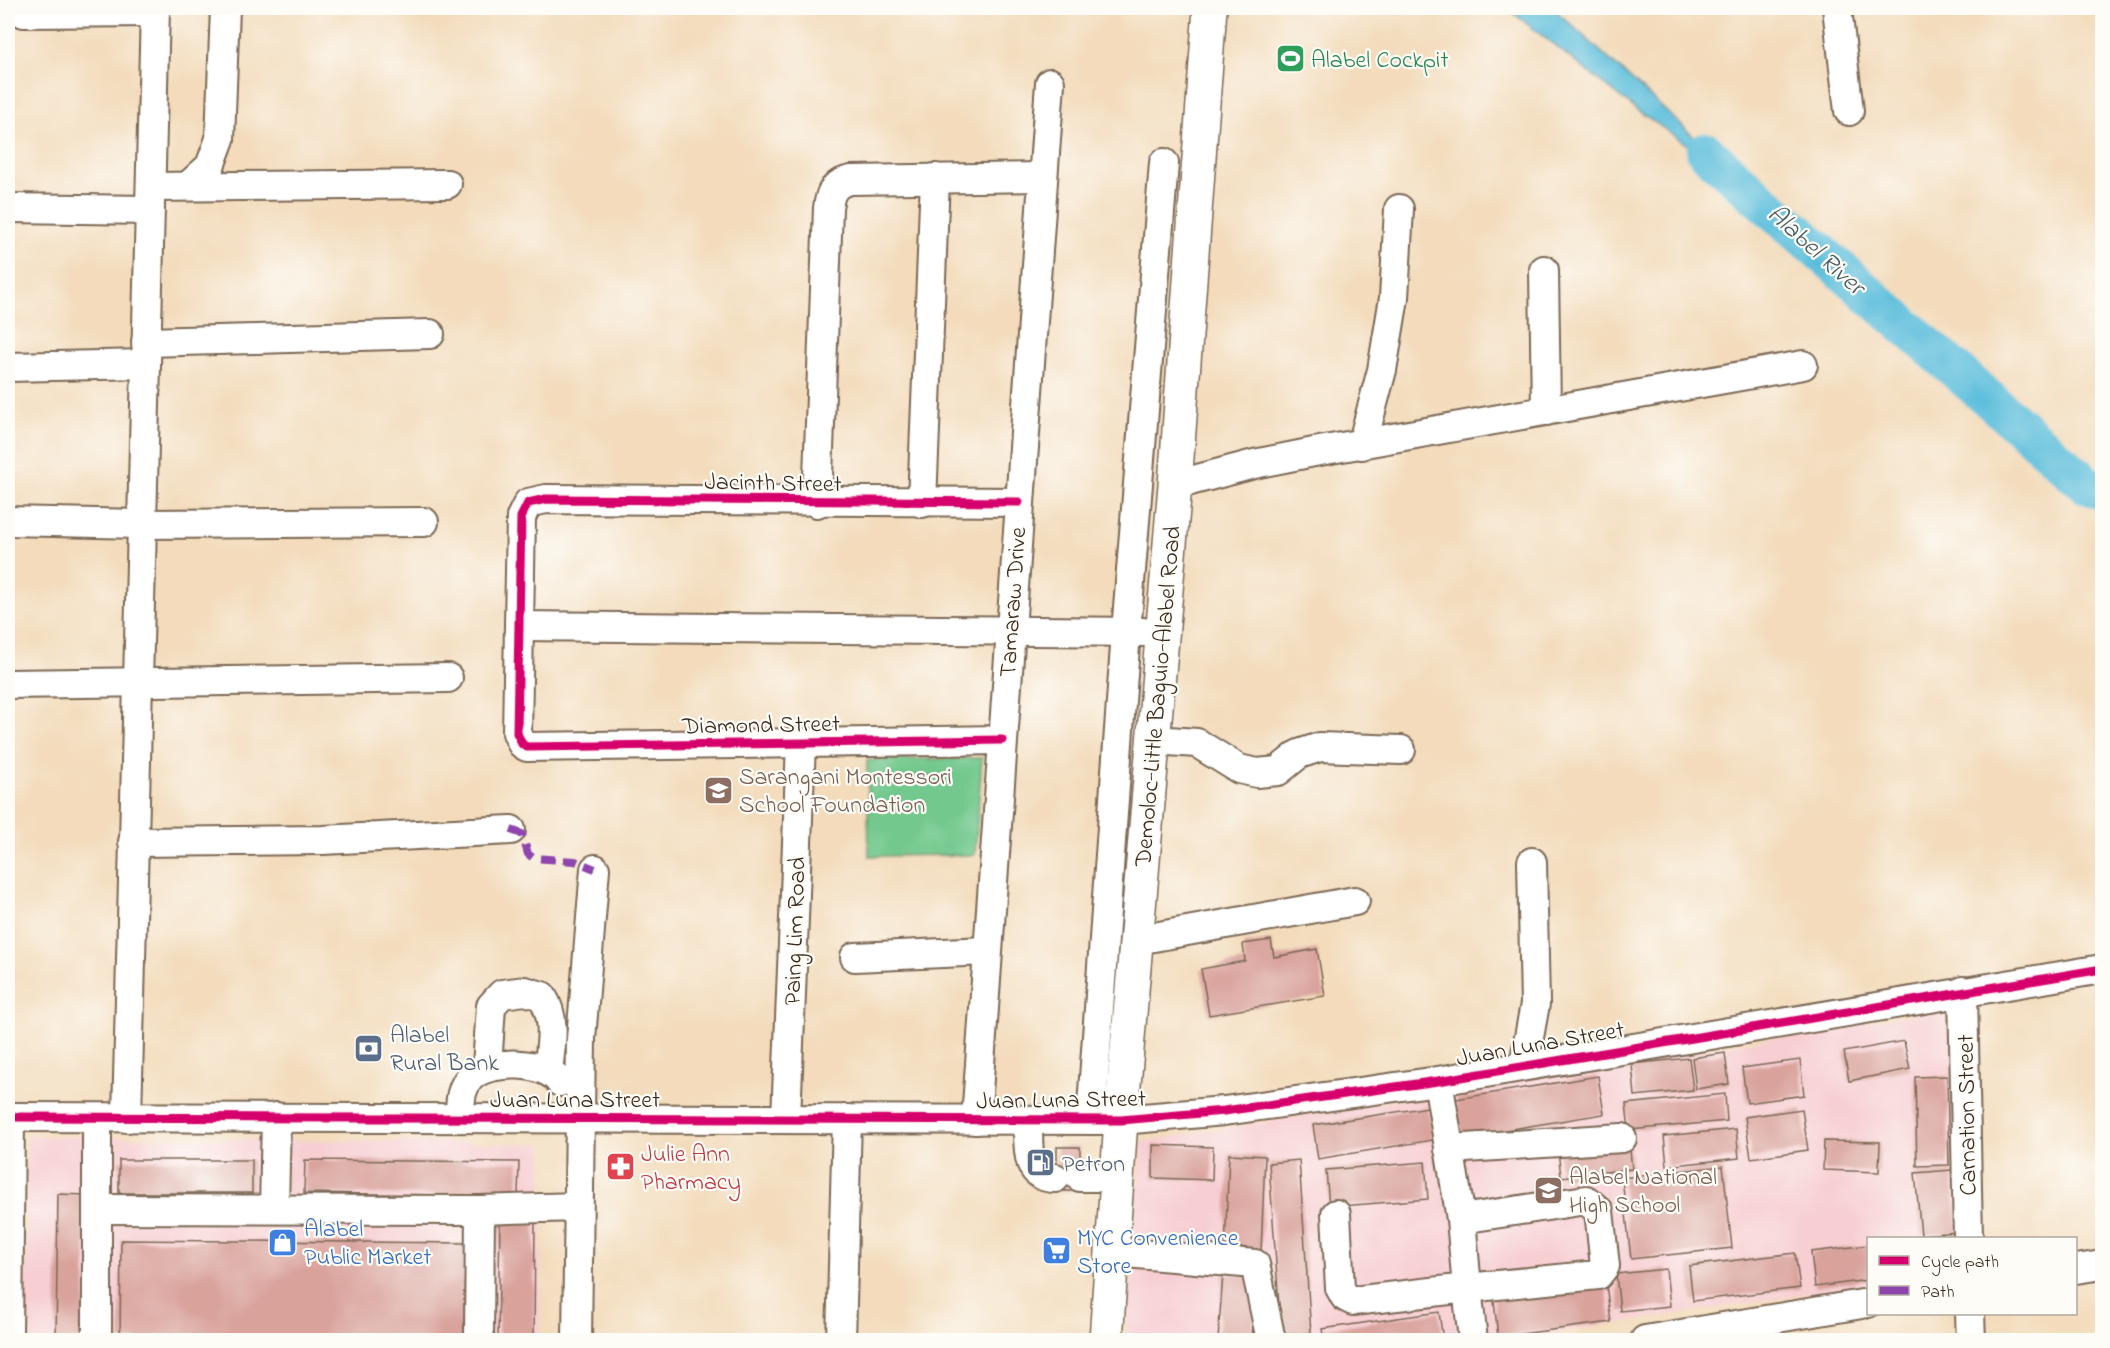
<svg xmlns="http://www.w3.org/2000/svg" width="2110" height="1348" viewBox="0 0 2110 1348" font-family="'Indie Flower',sans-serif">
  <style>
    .built { fill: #f7cfd3 }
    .green { fill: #72c88d; stroke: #567956; stroke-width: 1.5 }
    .water { fill: #5cbedb; stroke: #4c747c; stroke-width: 1.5 }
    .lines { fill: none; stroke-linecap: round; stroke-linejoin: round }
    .river { stroke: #5cbedb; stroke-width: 39 }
    .building { fill: #d9a29b }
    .minor-casing { stroke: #7b6855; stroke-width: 32 }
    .major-casing { stroke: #7b6855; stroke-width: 36 }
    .minor { stroke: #fff; stroke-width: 28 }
    .major { stroke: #fff; stroke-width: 33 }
    .quiet { stroke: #8e44ad; stroke-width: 8; stroke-dasharray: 15 8; stroke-linecap: butt }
    .cycleway-casing { stroke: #fdfcf7; stroke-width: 13 }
    .cycleway { stroke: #d6006c; stroke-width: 9 }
    .labels { text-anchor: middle; stroke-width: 4.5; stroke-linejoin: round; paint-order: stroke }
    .leisure-label { font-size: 24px; fill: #27864d; stroke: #fdfcf7; text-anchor: start }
    .street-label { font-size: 24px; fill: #3b2a1e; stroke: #fdfcf7 }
    .education-label { font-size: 24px; fill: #785e54; stroke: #fdfcf7; text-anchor: start }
    .service-label { font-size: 24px; fill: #4e5e75; stroke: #fdfcf7; text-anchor: start }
    .health-label { font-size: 24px; fill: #be3a42; stroke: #fdfcf7; text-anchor: start }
    .shop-label { font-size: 24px; fill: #366cbe; stroke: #fdfcf7; text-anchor: start }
    .water-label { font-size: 26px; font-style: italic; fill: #475e60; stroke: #fdfcf7 }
  </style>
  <rect width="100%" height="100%" fill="#fdfcf7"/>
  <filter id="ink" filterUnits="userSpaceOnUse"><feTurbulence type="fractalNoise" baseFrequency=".0167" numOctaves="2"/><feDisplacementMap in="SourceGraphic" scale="12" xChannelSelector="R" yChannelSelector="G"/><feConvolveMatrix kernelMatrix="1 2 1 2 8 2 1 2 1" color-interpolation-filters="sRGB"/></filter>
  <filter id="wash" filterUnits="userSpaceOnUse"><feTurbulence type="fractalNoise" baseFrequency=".008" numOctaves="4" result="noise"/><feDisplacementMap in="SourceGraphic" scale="24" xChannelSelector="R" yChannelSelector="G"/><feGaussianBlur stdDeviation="1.35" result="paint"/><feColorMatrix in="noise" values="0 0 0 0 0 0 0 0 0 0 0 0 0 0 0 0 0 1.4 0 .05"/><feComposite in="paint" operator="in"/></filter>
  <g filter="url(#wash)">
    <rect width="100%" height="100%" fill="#f3dbbb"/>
    <g class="built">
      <polygon points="1952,1008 1961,1238 1868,1238 1868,1284 1511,1340 1126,1340 1142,1142"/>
      <polygon points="27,1136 543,1144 540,1340 24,1340"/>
    </g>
    <polygon class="green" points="982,758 975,855 869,856 867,760"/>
    <polygon class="water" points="1507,8 1553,8 1750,188 1638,111"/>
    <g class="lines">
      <polyline class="river" points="1706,152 2086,484 2102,491"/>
    </g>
    <g id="blocks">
      <g class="building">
        <polygon points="1271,940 1274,957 1317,949 1325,996 1209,1015 1201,969 1245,961 1243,944"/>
        <polygon points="1904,1041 1910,1069 1849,1081 1844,1052"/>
        <polygon points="1725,1053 1729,1084 1696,1089 1692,1058"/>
        <polygon points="1689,1058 1693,1090 1635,1096 1632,1064"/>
        <polygon points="1800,1060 1804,1095 1747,1103 1742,1068"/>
        <polygon points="1598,1076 1604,1114 1462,1137 1456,1099"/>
        <polygon points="1947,1076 1949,1165 1917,1166 1915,1077"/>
        <polygon points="1725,1094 1727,1121 1629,1130 1626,1104"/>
        <polygon points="1428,1107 1433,1140 1318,1159 1313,1125"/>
        <polygon points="1802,1109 1808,1150 1751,1158 1745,1117"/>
        <polygon points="1736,1129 1739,1158 1667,1166 1664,1136"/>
        <polygon points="1629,1141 1632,1169 1561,1177 1558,1150"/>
        <polygon points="1824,1141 1880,1142 1879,1172 1823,1170"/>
        <polygon points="1153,1145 1213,1147 1212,1180 1153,1178"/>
        <rect x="1057" y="1147" width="23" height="44"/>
        <polygon points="1229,1154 1265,1156 1261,1252 1225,1250"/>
        <rect x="119" y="1160" width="133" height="33"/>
        <polygon points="305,1160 519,1162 518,1196 304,1193"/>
        <polygon points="1299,1160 1311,1333 1281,1335 1269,1163"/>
        <polygon points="1425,1162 1428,1199 1329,1207 1326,1170"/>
        <polygon points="1723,1166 1732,1248 1631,1259 1622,1178"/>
        <polygon points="1952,1170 1958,1232 1921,1235 1915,1173"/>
        <polygon points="58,1194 86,1195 85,1340 56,1340"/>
        <polygon points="500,1219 535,1220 534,1340 498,1340"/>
        <polygon points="121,1240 465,1243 464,1340 120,1340"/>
        <polygon points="1868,1245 1868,1280 1815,1287 1811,1252"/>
        <polygon points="1795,1253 1800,1288 1693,1301 1689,1266"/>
        <polygon points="1666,1269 1670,1306 1620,1311 1616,1274"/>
        <polygon points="1223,1274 1256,1276 1252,1340 1218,1340"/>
        <polygon points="1605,1277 1611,1322 1498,1337 1493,1292"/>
        <polygon points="1439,1312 1443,1340 1324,1340 1322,1329"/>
      </g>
    </g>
  </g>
  <g filter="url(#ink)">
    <use href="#blocks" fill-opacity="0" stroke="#7b6855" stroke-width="1.5"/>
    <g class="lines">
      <defs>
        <g id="minor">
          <polyline points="1837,8 1849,111"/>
          <polyline points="24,13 155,12"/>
          <polyline points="188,186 210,166 220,139 225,8"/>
          <polyline points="151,187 447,184"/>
          <polyline points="8,208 150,210"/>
          <polyline points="1544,270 1546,411"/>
          <polyline points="146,342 430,334"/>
          <polyline points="8,367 146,364"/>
          <polyline points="1362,445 1382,370 1394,298 1399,209"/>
          <polyline points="1175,485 1254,464 1314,452 1803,365"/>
          <path d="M817,503L828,208C830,192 834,183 851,180L1043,177"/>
          <polyline points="922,503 935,178"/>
          <polyline points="8,521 141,524 424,522"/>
          <polyline points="519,626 1143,632"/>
          <polyline points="8,684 448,678"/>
          <polyline points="1002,740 527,747 522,744 517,733 521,517 528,503 546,499 1019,502"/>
          <polyline points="1154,740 1197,743 1239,769 1257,773 1278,771 1299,754 1320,747 1401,750"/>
          <polyline points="133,842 323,840 511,830"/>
          <polyline points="1137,940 1355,901"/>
          <polyline points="855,957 987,951"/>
          <polyline points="1963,991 1968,1238"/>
          <polyline points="1524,1065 1535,1004 1532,862"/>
          <path d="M487,1067L491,1006L502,994L525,991L542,996C557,1020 551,1043 548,1071"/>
          <polyline points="1438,1081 1461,1219 1467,1288 1598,1275 1605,1266 1599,1211 1586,1200 1461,1219"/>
          <polyline points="8,1117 1121,1120 1224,1111 1438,1081 2102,969"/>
          <polyline points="97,1118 97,1340"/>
          <polyline points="127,1118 155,8"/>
          <path d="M460,1118C460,1102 460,1086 473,1075C492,1060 546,1060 560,1082"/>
          <polyline points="786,1119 801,743"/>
          <polyline points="976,1120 1050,83"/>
          <path d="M1028,1120C1029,1143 1023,1178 1055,1178"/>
          <polyline points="1091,1120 1126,632 1164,163"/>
          <polyline points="1449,1149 1622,1138"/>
          <polyline points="1080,1177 1117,1177"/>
          <polyline points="97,1209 480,1210 578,1207"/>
          <polyline points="274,1209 276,1117"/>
          <polyline points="1336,1214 1340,1288 1345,1297 1353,1301 1467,1288 1473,1340"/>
          <polyline points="1114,1252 1255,1264 1271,1340"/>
          <polyline points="2076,1269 2102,1265"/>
          <polyline points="1970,1314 1971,1340"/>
          <polyline points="8,1340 10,1117"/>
          <polyline points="479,1340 480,1210"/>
          <polyline points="577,1340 581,1039 595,869"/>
          <polyline points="841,1340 847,1119"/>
          <polyline points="1645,1340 1868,1303"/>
        </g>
        <polyline id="major" points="1106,1340 1121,1120 1175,485 1210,8"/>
      </defs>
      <use href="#minor" class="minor-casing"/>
      <use href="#major" class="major-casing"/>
      <use href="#minor" class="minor"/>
      <use href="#major" class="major"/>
      <polyline class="quiet" points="511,830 522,834 528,854 533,858 575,861 595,869"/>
      <defs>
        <g id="cycleway">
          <polyline points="1002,740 527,747 522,744 517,733 521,517 528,503 546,499 1019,502"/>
          <polyline points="8,1117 1121,1120 1224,1111 1438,1081 2102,969"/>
        </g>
      </defs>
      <use href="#cycleway" class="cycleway-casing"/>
      <use href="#cycleway" class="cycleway"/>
    </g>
  </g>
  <defs>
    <symbol id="stadium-square" viewBox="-11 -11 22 22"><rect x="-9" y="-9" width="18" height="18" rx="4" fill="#2e9e5b" stroke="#fdfcf7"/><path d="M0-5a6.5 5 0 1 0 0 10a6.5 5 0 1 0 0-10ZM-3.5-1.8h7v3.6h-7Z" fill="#fff"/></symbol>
    <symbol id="school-square" viewBox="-11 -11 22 22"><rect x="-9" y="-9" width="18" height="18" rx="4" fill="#8d6e63" stroke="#fdfcf7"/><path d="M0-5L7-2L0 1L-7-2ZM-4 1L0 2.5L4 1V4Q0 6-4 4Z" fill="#fff"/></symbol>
    <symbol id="bank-square" viewBox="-11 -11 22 22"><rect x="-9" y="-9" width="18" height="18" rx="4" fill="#5c6f8a" stroke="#fdfcf7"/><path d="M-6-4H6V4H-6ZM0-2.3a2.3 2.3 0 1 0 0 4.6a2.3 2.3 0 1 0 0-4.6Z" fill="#fff"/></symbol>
    <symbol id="fuel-square" viewBox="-11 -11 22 22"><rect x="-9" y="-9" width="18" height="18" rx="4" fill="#5c6f8a" stroke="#fdfcf7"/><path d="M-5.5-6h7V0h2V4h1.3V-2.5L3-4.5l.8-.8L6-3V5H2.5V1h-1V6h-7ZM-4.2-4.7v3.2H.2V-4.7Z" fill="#fff"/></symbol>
    <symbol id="pharmacy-square" viewBox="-11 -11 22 22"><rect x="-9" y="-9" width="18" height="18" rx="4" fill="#e0444e" stroke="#fdfcf7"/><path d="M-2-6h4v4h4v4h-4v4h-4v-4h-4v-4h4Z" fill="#fff"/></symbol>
    <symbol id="shop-square" viewBox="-11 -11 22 22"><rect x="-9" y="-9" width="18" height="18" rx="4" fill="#3f7fe0" stroke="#fdfcf7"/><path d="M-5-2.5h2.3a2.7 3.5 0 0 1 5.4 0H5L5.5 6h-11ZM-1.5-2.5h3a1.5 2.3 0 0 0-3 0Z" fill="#fff"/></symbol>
    <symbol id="supermarket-square" viewBox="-11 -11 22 22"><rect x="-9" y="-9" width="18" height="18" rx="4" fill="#3f7fe0" stroke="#fdfcf7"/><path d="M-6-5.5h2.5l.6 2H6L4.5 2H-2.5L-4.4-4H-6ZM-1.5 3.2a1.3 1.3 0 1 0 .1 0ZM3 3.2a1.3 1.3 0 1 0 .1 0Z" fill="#fff"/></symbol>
  </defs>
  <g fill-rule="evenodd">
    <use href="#stadium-square" x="1274" y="42" width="33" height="33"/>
    <use href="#school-square" x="702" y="774" width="33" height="33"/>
    <use href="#bank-square" x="352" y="1032" width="33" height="33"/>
    <use href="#fuel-square" x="1024" y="1146" width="33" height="33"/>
    <use href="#pharmacy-square" x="604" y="1150" width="33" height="33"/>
    <use href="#school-square" x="1532" y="1174" width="33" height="33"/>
    <use href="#shop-square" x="266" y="1226" width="33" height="33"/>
    <use href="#supermarket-square" x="1040" y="1234" width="33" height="33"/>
  </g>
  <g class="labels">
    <g class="leisure-label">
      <text x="1311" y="67">Alabel Cockpit</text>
    </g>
    <g class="street-label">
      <text transform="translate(773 482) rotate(1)" y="8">Jacinth Street</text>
      <text transform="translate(1012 602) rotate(-86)" y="8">Tamaraw Drive</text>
      <text transform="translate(1157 696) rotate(-85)" y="8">Demoloc-Little Baguio-Alabel Road</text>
      <text transform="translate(761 724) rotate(-1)" y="8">Diamond Street</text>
      <text transform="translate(794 931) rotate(-88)" y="8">Paing Lim Road</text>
      <text transform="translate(1540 1043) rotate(-10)" y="8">Juan Luna Street</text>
      <text x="575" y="1107">Juan Luna Street</text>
      <text transform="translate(1061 1099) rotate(-1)" y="8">Juan Luna Street</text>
      <text transform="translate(1966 1115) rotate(-91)" y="8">Carnation Street</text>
    </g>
    <g class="education-label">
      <text x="739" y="784">Sarangani Montessori<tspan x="739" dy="28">School Foundation</tspan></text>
      <text x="1569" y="1184">Alabel National<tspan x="1569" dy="28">High School</tspan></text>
    </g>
    <g class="service-label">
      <text x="390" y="1042">Alabel<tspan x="390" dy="28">Rural Bank</tspan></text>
      <text x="1062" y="1171">Petron</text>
    </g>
    <g class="health-label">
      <text x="641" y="1161">Julie Ann<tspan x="641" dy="28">Pharmacy</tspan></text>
    </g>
    <g class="shop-label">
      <text x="304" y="1236">Alabel<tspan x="304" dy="28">Public Market</tspan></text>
      <text x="1077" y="1245">MYC Convenience<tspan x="1077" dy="28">Store</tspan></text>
    </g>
    <g class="water-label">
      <text transform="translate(1817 249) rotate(42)" y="9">Alabel River</text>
    </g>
  </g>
  <rect width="2110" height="1348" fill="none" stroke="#fdfcf7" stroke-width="30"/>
  <rect x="1867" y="1237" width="210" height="78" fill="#fdfcf7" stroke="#afa8a0" stroke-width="1.5"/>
  <rect x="1879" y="1256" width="30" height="9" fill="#d6006c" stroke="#afa8a0" stroke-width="1.5"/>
  <text x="1921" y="1267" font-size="18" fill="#3b2a1e">Cycle path</text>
  <rect x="1879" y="1286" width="30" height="9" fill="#8e44ad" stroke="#afa8a0" stroke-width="1.5"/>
  <text x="1921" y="1297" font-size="18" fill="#3b2a1e">Path</text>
</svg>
